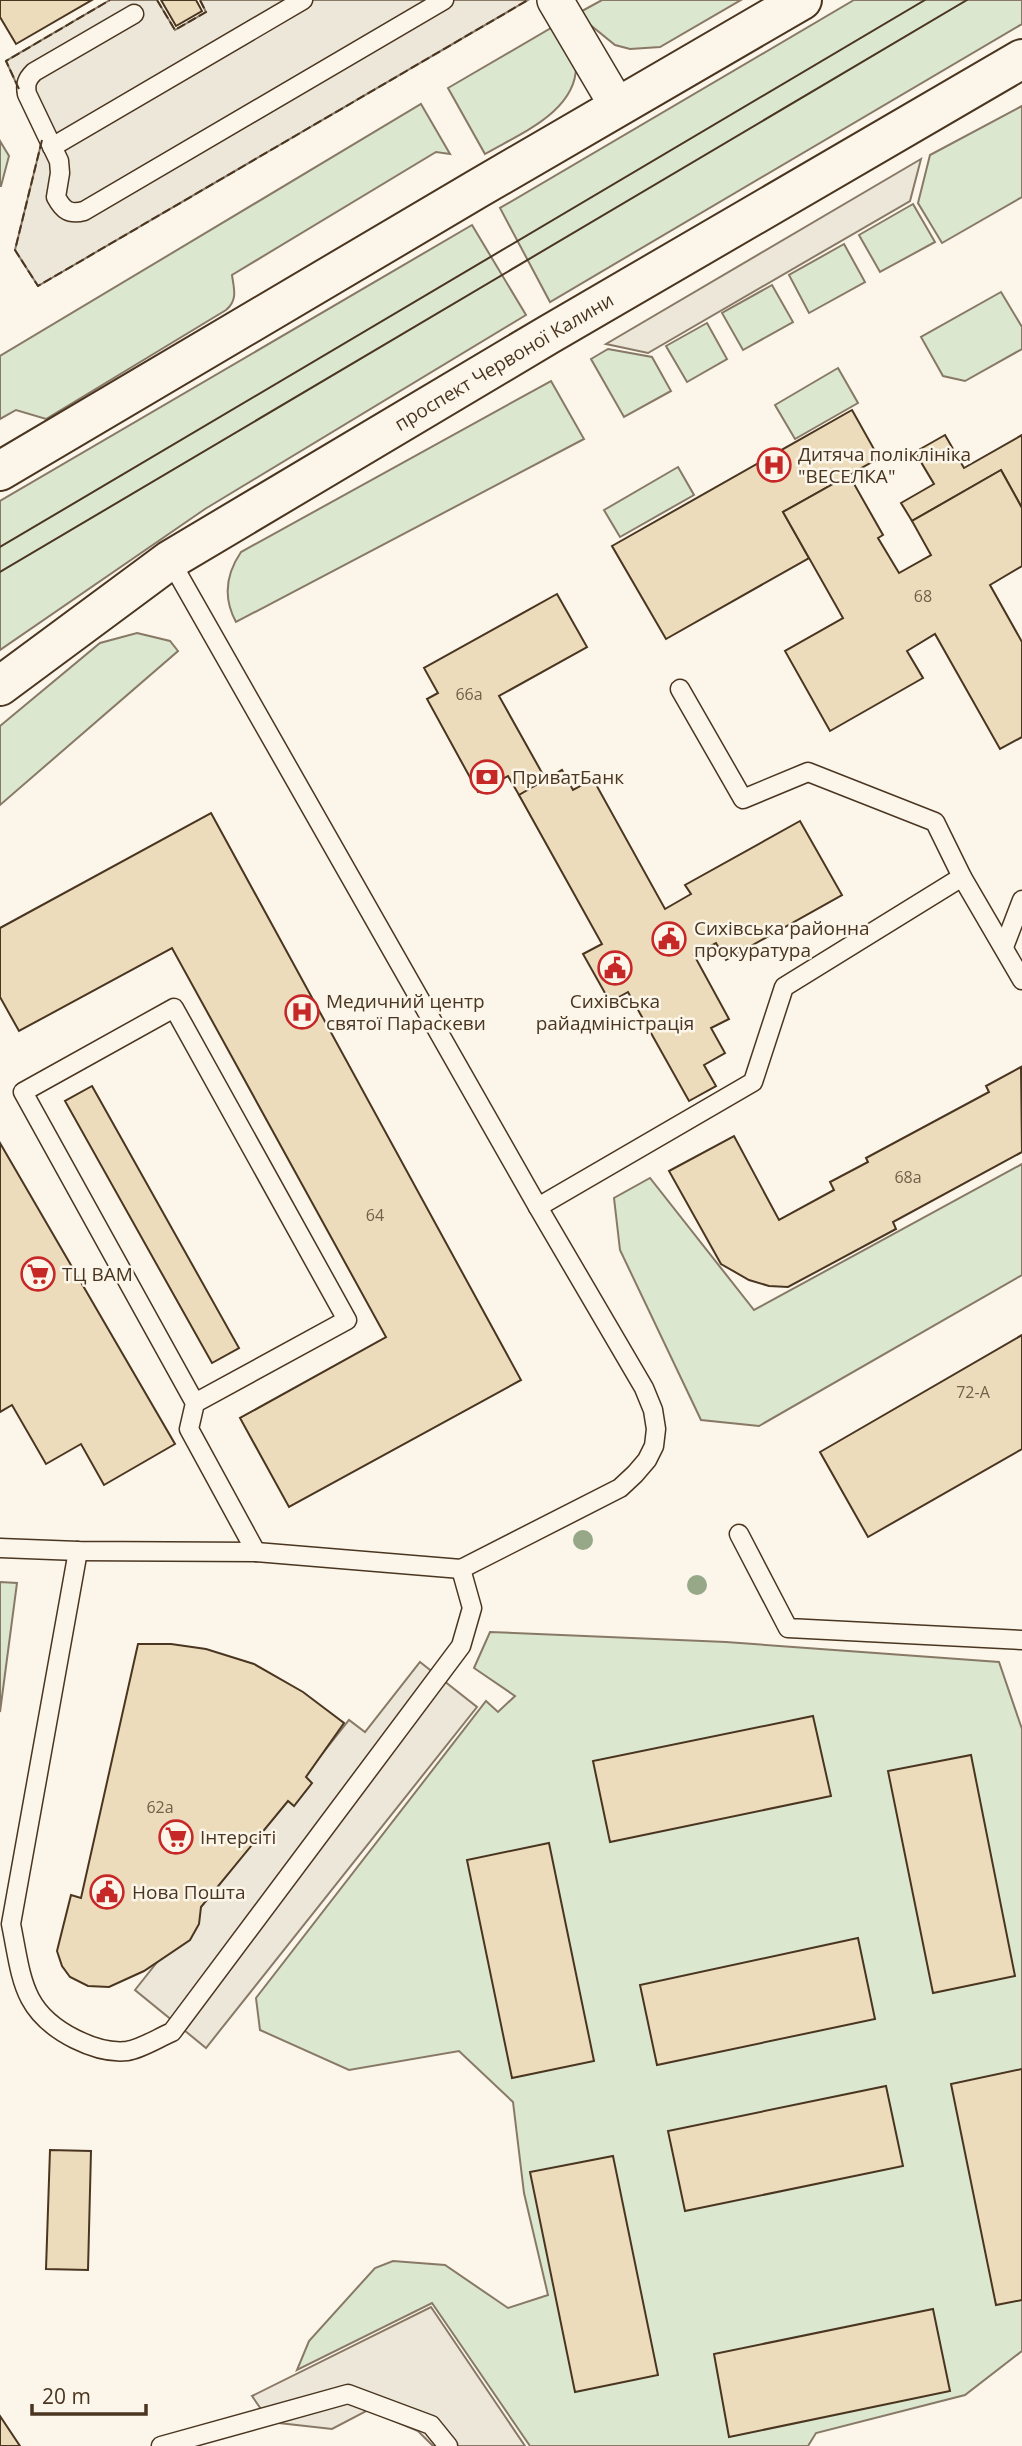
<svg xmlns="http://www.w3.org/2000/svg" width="1022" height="2446" viewBox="0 0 1022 2446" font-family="'Open Sans',sans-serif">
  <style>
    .green { fill: #dce7d0; stroke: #887966; stroke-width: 2 }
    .parking { fill: #ede7d9; stroke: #887966; stroke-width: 2 }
    .building { fill: #ecdcbc; stroke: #4a3520; stroke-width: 2 }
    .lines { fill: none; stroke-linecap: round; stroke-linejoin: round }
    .service-casing { stroke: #4a3520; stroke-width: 21 }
    .minor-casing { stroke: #4a3520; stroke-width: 38 }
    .secondary-casing { stroke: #4a3520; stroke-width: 42 }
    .service { stroke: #fbf6e9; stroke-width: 18 }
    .minor { stroke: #fbf6e9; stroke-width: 35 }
    .secondary { stroke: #fbf6e9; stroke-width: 38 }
    .tram { stroke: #4a3520; stroke-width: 2 }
    .fence { stroke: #4a3520; stroke-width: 2; stroke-dasharray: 9 3.5; stroke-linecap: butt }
    .tree { fill: #96a887 }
    .labels { text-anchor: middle; stroke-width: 5; stroke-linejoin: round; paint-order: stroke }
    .number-label { font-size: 16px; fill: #725f47 }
    .street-label { font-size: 19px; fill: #4a3520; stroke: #fbf6e9 }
    .poi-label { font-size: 19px; fill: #4a3520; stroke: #fbf6e9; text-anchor: start }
  </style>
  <rect width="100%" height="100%" fill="#fbf6e9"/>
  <g class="green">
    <polygon points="602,0 741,0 660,47 630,49 615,45 588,23 582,11"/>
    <polygon points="854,0 1022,0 1022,24 550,302 500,208"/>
    <path d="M563,21C567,34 575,49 576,63C579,111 519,134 485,154L448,88Z"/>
    <path d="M421,104L450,154L436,152L232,275C234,289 238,300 226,310L46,419L16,410L0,419V356Z"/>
    <polygon points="1022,106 1022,197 942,243 918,203 930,155"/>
    <polygon points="0,141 9,156 1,186 0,186"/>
    <polygon points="913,204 935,242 880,272 859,235"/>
    <polygon points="472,225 526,315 205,509 0,650 0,501"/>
    <polygon points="844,244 865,282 809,313 789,275"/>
    <polygon points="772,285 793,322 743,350 722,313"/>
    <polygon points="1001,292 1022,327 1022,349 965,381 943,376 921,337"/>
    <polygon points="707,323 727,359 687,382 666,346"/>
    <polygon points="608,349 652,357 671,391 624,417 591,359"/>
    <polygon points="838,368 858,403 795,439 775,405"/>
    <path d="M551,381L584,439L236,622C223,598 226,574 241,552Z"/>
    <polygon points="678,467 694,495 620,537 604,510"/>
    <polygon points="137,633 170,641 178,651 0,805 0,726 100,643"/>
    <polygon points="1022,1164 1022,1275 759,1426 701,1420 620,1250 614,1198 650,1178 754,1310"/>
    <polygon points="0,1582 17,1583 0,1712"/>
    <polygon points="490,1632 726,1642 999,1662 1022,1729 1022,2351 965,2395 816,2433 808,2446 530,2446 432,2303 297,2370 309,2341 375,2268 393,2261 445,2265 508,2308 548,2295 524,2193 513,2102 459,2051 349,2070 260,2030 256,1998 486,1701 498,1712 515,1696 474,1668"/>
  </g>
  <g class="parking">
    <polygon points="110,0 157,0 175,30 206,12 200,0 528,0 38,286 15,250 42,140 6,61"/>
    <polygon points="921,159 910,201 648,353 606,344"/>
    <polygon points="420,1662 477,1707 206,2048 135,1990 349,1720 365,1732"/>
    <polygon points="431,2307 525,2446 433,2446 418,2431 368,2410 332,2429 270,2422 252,2396"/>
  </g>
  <g class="building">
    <polygon points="0,0 92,0 16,44 0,17"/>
    <polygon points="161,0 196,0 202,11 176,26"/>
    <polygon points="852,410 879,458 783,512 809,558 666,639 612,546"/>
    <polygon points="945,435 964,468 1022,435 1022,508 1001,470 912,521 901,503 934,484 915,452"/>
    <polygon points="1001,470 1022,508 1022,566 990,585 1022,642 1022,737 1000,749 935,634 907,651 923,678 830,731 785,651 843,618 783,512 849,475 883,535 878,538 899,573 931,555 912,521"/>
    <polygon points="557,594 587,647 499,696 546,780 519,795 508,776 478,792 427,699 438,693 424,668"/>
    <polygon points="562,770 573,790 593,779 665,909 691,894 685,885 800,821 842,895 726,960 716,943 694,955 729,1019 711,1028 725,1053 704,1065 716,1086 689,1101 628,992 610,1002 583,954 602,944 519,795"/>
    <polygon points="211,813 521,1380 289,1507 240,1418 386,1337 172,948 19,1031 0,997 0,928"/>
    <polygon points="1021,1067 1022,1152 893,1222 896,1229 788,1287 769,1286 749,1280 721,1264 669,1171 734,1136 779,1220 834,1190 830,1182 868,1162 866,1158 989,1092 986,1086"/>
    <polygon points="92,1086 239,1348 212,1363 65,1101"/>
    <polygon points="0,1143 175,1444 104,1485 81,1444 46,1464 12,1405 0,1412"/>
    <polygon points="1022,1335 1022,1449 868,1537 820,1452"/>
    <polygon points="138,1644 171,1644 206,1649 254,1664 303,1692 344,1723 306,1777 312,1783 294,1806 288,1801 201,1907 199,1924 190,1940 144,1971 109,1987 88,1986 70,1977 62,1966 57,1951 71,1895 81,1898"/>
    <polygon points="813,1716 831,1796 610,1842 593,1761"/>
    <polygon points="971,1755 1015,1976 933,1993 888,1771"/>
    <polygon points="549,1843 594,2061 512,2078 467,1860"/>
    <polygon points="858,1938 875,2019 657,2065 640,1985"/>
    <polygon points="1022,2069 1022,2300 996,2305 951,2084"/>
    <polygon points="886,2086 903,2166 685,2211 668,2131"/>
    <polygon points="50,2150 91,2151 88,2270 46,2269"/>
    <polygon points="613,2156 658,2375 575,2392 530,2172"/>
    <polygon points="933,2309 950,2391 729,2437 714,2354"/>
    <polygon points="0,2416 20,2446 0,2446"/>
  </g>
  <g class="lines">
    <defs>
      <g id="service">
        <path d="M134,14L34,72C27,79 25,84 27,94L59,161L60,173L56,197C63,210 69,215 84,211L444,0"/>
        <polyline points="52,147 303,0"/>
        <polyline points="680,689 743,799 808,772 935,822 962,877 1022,980"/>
        <polyline points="1004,947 1022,900"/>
        <polyline points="538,1207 753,1082 784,987 962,877"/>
        <polyline points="195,1403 347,1320 174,1008 23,1092 195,1403 189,1429 256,1552"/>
        <polyline points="739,1534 788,1628 1022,1640"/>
        <polyline points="0,1548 78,1551 256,1552 461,1569 620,1488 635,1474 647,1460 654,1446 656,1429 653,1410 644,1388 538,1207 170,560"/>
        <path d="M78,1551L11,1924C22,1978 21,2012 75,2039C91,2047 109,2053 127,2051C141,2049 158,2038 172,2032L461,1646L472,1608L461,1569"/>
        <polyline points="161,2446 348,2394 431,2425 448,2446"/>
      </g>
      <polyline id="minor" points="555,0 618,107"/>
      <g id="secondary">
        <polyline points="0,471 477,189 802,0"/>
        <path id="s1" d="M0,686L170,560L548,335L1022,59"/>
      </g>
    </defs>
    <use href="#service" class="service-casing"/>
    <use href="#minor" class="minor-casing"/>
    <use href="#secondary" class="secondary-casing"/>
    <use href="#service" class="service"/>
    <use href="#minor" class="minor"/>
    <use href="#secondary" class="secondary"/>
    <g class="tram">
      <polyline points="0,547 925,0"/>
      <polyline points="0,572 967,0"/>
    </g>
    <g class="fence">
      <polyline points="157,0 175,30 206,12 200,0"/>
      <polyline points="19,89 6,61 110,0"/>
      <polyline points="42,140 15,250 38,286 528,0"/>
    </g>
  </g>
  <g class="tree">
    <circle cx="583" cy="1540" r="10"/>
    <circle cx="697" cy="1585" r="10"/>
  </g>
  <defs>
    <symbol id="hospital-ring" viewBox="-11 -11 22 22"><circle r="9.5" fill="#fbf6e9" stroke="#c62828" stroke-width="1.5"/><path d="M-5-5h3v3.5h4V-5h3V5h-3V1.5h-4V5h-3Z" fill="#c62828"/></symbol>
    <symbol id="bank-ring" viewBox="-11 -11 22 22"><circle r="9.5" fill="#fbf6e9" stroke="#c62828" stroke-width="1.5"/><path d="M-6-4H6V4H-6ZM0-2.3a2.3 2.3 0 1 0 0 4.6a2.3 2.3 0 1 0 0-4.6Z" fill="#c62828"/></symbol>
    <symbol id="civic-ring" viewBox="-11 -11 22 22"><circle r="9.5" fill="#fbf6e9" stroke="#c62828" stroke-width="1.5"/><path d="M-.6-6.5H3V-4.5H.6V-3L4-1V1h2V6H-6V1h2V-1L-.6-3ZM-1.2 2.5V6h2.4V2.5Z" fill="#c62828"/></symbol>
    <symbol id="supermarket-ring" viewBox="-11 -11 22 22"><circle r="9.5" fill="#fbf6e9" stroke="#c62828" stroke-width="1.5"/><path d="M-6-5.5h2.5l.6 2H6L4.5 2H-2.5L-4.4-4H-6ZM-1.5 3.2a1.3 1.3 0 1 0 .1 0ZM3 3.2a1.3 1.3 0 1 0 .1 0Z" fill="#c62828"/></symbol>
  </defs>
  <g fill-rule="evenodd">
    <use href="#hospital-ring" x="755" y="446" width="38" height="38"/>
    <use href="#bank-ring" x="468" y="758" width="38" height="38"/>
    <use href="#civic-ring" x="650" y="920" width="38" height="38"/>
    <use href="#civic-ring" x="596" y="949" width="38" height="38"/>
    <use href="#hospital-ring" x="283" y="993" width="38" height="38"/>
    <use href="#supermarket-ring" x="19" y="1255" width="38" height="38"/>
    <use href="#supermarket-ring" x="157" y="1818" width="38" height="38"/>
    <use href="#civic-ring" x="88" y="1873" width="38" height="38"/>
  </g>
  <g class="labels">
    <g class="number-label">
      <text x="923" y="602">68</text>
      <text x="469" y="700">66а</text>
      <text x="908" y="1183">68а</text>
      <text x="375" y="1221">64</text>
      <text x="973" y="1398">72-А</text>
      <text x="160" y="1813">62а</text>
    </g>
    <g class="street-label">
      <text dy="7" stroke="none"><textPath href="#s1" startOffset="600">проспект Червоної Калини</textPath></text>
    </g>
    <g class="poi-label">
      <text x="798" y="461">Дитяча поліклініка<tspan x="798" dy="22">"ВЕСЕЛКА"</tspan></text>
      <text x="512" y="784">ПриватБанк</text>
      <text x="694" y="935">Сихівська районна<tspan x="694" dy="22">прокуратура</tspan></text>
      <text x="326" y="1008">Медичний центр<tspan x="326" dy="22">святої Параскеви</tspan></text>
      <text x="615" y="1008" text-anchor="middle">Сихівська<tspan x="615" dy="22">райадміністрація</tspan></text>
      <text x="62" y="1281">ТЦ ВАМ</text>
      <text x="200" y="1844">Інтерсіті</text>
      <text x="132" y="1899">Нова Пошта</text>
    </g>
  </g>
  <path d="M32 2404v10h114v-10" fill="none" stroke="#4a3520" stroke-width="3.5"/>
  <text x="42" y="2404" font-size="21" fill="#4a3520" stroke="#fbf6e9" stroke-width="5" paint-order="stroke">20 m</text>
</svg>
